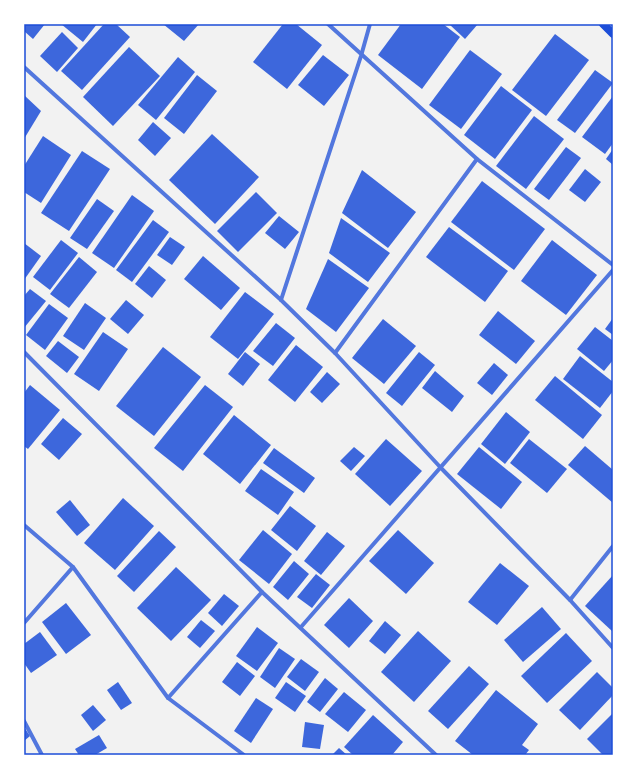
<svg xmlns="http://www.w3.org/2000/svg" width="637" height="779" viewBox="0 0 637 779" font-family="'Work Sans',sans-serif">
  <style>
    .building { fill: #3d67dc }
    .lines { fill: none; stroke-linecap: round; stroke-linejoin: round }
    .minor { stroke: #5277de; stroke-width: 4 }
    .secondary { stroke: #1d4ed8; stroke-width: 8 }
    .neatline { fill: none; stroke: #1d4ed8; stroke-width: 1.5 }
  </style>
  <rect width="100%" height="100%" fill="#f2f2f2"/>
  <g class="building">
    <polygon points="24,24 45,24 33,39 24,31"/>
    <polygon points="61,24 97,24 83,42"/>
    <polygon points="104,24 116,24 130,37 82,90 61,71"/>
    <polygon points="163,24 199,24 184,41"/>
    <polygon points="283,24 296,24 322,45 287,89 253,62"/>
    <polygon points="401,24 443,24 460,37 422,89 378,55"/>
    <polygon points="449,24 478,24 465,39"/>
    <polygon points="62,32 78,48 57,72 40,56"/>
    <polygon points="555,34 589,60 546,116 512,90"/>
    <polygon points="129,47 160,76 113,126 83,97"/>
    <polygon points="470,50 502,74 461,129 429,105"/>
    <polygon points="323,55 349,75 324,106 298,85"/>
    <polygon points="178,57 195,72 156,120 138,105"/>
    <polygon points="595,70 613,83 575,133 557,120"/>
    <polygon points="197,75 217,91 184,134 164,118"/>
    <polygon points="501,86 532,110 495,159 464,135"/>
    <polygon points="24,95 41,111 24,139"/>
    <polygon points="613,96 613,143 605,154 582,137"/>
    <polygon points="534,116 564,139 526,189 496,166"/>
    <polygon points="153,122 171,138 155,156 138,140"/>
    <polygon points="212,134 259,177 215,224 169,180"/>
    <polygon points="43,136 71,155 41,203 24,192 24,166"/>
    <polygon points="566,147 581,158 549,200 534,189"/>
    <polygon points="613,149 613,165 606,159"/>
    <polygon points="82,151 110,169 69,231 41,213"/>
    <polygon points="585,169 601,182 585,202 569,190"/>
    <polygon points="362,170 416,212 388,248 342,213"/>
    <polygon points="482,181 545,229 514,270 451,222"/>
    <polygon points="256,192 277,213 238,252 217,231"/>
    <polygon points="132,195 154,211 114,268 92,253"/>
    <polygon points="97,199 114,211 87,249 70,238"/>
    <polygon points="279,216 299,232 285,249 265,233"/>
    <polygon points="341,218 390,253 368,282 329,253"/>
    <polygon points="153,220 169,232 132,282 116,270"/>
    <polygon points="449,227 508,271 485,302 426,257"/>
    <polygon points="170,237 185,247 172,265 157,255"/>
    <polygon points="61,240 78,253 50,290 33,277"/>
    <polygon points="552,240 597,275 566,315 521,281"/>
    <polygon points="24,243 41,256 24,280"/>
    <polygon points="203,256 240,288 221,310 184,279"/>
    <polygon points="79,257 97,272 69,308 50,294"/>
    <polygon points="328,259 369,288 336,332 306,309"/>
    <polygon points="149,266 166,280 152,298 135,284"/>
    <polygon points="30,289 46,301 24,328 24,296"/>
    <polygon points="245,292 274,314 238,359 210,337"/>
    <polygon points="126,300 144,315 128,334 110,319"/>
    <polygon points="85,303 106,318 84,350 63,336"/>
    <polygon points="49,304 68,318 45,350 26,335"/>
    <polygon points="498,311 535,341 516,364 479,335"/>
    <polygon points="613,318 613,335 605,329"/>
    <polygon points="383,319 416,346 384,384 352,358"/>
    <polygon points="276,323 295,338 273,366 253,351"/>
    <polygon points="595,327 613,341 613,360 604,371 577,349"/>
    <polygon points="103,332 128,349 99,391 74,374"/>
    <polygon points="58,341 79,357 67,373 46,356"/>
    <polygon points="296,345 323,367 295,402 268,380"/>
    <polygon points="163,347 201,377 154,436 116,406"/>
    <polygon points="245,352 260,364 243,386 228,374"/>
    <polygon points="419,352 435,365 402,406 386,393"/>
    <polygon points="580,356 613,382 613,391 600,408 563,379"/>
    <polygon points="494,363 508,375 492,395 477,383"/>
    <polygon points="435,371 464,396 452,412 422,388"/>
    <polygon points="327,372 340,384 322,403 310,392"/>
    <polygon points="555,376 602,415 583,439 535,400"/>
    <polygon points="30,385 60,410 28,449 24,446 24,393"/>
    <polygon points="205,385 233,407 183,471 154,448"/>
    <polygon points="506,412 530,432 505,464 481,444"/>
    <polygon points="234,415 271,445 240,484 203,454"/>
    <polygon points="63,418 82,434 59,460 41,444"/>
    <polygon points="386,439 422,471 390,506 355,474"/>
    <polygon points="529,439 567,469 547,493 510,463"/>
    <polygon points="585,446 613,470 613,503 568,465"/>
    <polygon points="354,447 365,456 351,471 340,461"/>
    <polygon points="479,447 522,482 501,509 457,474"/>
    <polygon points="274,448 315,478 304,493 263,463"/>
    <polygon points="261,469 294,492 278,515 245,491"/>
    <polygon points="123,498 154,526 115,570 84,543"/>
    <polygon points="70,500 90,525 77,536 56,512"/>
    <polygon points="290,506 316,526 297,551 271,530"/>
    <polygon points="263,530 292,554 269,584 239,560"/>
    <polygon points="398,530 434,563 406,594 369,561"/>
    <polygon points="159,531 176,547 134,592 117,576"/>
    <polygon points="327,532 345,546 321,575 304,561"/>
    <polygon points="294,561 309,574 288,600 273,587"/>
    <polygon points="500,563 529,586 497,625 468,602"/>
    <polygon points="176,567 211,600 171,641 137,608"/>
    <polygon points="316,574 330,585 312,608 297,597"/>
    <polygon points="613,575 613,632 585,606"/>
    <polygon points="224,594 239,606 222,626 208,613"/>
    <polygon points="349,598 373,621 349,648 324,625"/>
    <polygon points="66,603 91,635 66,654 42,622"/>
    <polygon points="542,607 561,629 523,662 504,640"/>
    <polygon points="201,620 215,631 200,648 187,637"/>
    <polygon points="385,621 401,635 385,654 369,641"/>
    <polygon points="257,627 278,643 257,671 236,656"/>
    <polygon points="418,631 451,661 414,702 381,672"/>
    <polygon points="40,632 57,655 31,673 24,663 24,644"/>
    <polygon points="566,633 592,661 547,703 521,676"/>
    <polygon points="279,648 295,659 275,688 260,677"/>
    <polygon points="301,659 319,672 305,691 287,677"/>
    <polygon points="237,662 255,676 240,696 222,682"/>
    <polygon points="469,666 489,684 448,729 428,711"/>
    <polygon points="597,672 613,688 613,695 580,730 559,710"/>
    <polygon points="325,678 338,689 320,712 307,702"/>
    <polygon points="118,682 132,703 121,710 107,690"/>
    <polygon points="286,682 306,696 295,712 275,698"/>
    <polygon points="496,690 538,724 522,745 529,750 525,755 473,755 455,741"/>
    <polygon points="344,692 366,710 348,732 325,714"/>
    <polygon points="256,698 273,709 251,743 234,731"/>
    <polygon points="93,705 106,720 93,731 81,715"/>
    <polygon points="613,713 613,755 603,755 587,739"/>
    <polygon points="373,715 403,742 392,755 353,755 344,747"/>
    <polygon points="305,722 324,725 320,749 302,747"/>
    <polygon points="24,727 30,736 24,741"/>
    <polygon points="99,735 107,748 95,755 79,755 75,749"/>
    <polygon points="339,748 347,755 332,755"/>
  </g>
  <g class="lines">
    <g class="minor">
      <polyline points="328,24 477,159 613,265"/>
      <polyline points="24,67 281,300 335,353 441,468 570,600 613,648"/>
      <polyline points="281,300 361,56 370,24"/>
      <polyline points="24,352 262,592 436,755"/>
      <polyline points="335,353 477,159"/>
      <polyline points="24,525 73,567 168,698 244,755"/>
      <polyline points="570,600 613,546"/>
      <polyline points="24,623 73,567"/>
      <polyline points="301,627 613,270"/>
      <polyline points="168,698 262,592"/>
      <polyline points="24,721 42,755"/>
    </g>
    <polyline class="secondary" points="603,24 613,34"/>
  </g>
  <rect width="637" height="779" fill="none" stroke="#ffffff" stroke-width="50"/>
  <rect x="25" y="25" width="587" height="729" class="neatline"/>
</svg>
